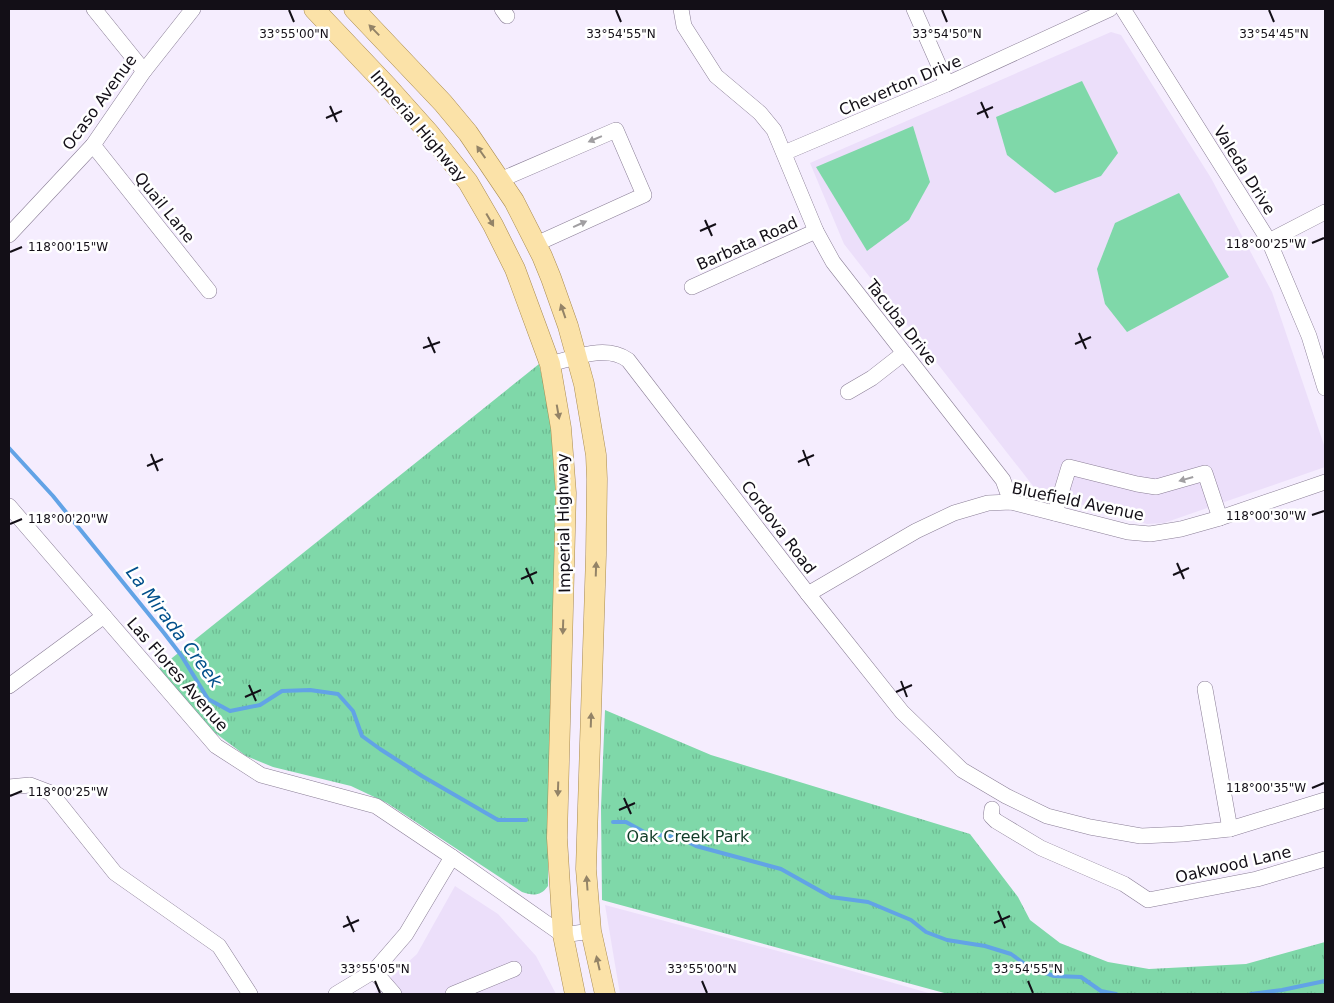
<svg xmlns="http://www.w3.org/2000/svg" width="1334" height="1003" viewBox="0 0 1334 1003" font-family="'DejaVu Sans',sans-serif">
  <style>
    .built { fill: #ecdffa }
    .green { fill: #7fd8a9 }
    .park { fill: url(#park-tufts) }
    .lines { fill: none; stroke-linecap: round; stroke-linejoin: round }
    .stream { stroke: #62a3e6; stroke-width: 4 }
    .minor-casing { stroke: #8a7e96; stroke-width: 16 }
    .major-casing { stroke: #a88b50; stroke-width: 21 }
    .minor { stroke: #fff; stroke-width: 15 }
    .major { stroke: #fbe2a8; stroke-width: 20 }
    .oneway { fill: #938367 }
    .oneway2 { fill: #a19fa2 }
    .ticks { fill: none; stroke: #130f17; stroke-width: 2 }
    .labels { text-anchor: middle; stroke-width: 5; stroke-linejoin: round; paint-order: stroke }
    .street-label { font-size: 16px; fill: #130f17; stroke: #fff }
    .park-label { font-size: 16px; fill: #103b27; stroke: #fff }
    .water-label { font-size: 18px; font-style: italic; fill: #014f8b; stroke: #fff }
    .ticks-label { font-size: 12px; text-anchor: middle; fill: #130f17; stroke: #fff; stroke-width: 5; stroke-linejoin: round; paint-order: stroke }
  </style>
  <defs>
    <pattern id="park-tufts" width="24" height="20" patternUnits="userSpaceOnUse" patternTransform="scale(1.25)"><rect width="24" height="20" fill="#7fd8a9"/><path d="M3 7l-1-3M5 7V3M7 7l1-3M15 17l-1-3M17 17v-4M19 17l1-3" fill="none" stroke="#6db891"/></pattern>
  </defs>
  <rect width="100%" height="100%" fill="#f5edfe"/>
  <g class="built">
    <polygon points="1111,32 1121,35 1211,178 1272,292 1325,448 1325,467 1164,523 1147,524 1037,491 844,244 810,163"/>
    <polygon points="455,886 498,914 536,956 556,994 373,994 417,954"/>
    <polygon points="605,905 845,969 932,994 620,994"/>
  </g>
  <g class="green">
    <polygon points="1082,81 1118,153 1101,176 1055,193 1007,155 996,117"/>
    <polygon points="913,126 930,182 909,220 867,251 816,167"/>
    <polygon points="1179,193 1229,277 1127,332 1105,304 1097,269 1115,223"/>
  </g>
  <g class="park">
    <path d="M539,364L551,414L558,486L551,680L548,886C541,896 533,896 522,892L387,803L351,786L273,767L246,756L214,732L157,670Z"/>
    <polygon points="605,710 711,755 970,834 1018,897 1030,920 1060,943 1108,962 1149,969 1246,964 1325,942 1325,994 948,994 602,900 601,808"/>
  </g>
  <g class="lines">
    <g class="stream">
      <polyline points="9,448 53,496 164,633 181,655 208,699 230,711 260,705 282,691 310,690 338,694 353,711 362,736 380,749 422,776 498,820 526,820"/>
      <polyline points="613,822 626,822 646,833 681,838 696,846 781,869 831,897 868,902 911,920 926,932 947,940 985,946 1011,954 1029,967 1054,976 1081,977 1101,991 1116,994"/>
      <polyline points="1251,994 1282,990 1325,981"/>
    </g>
    <defs>
      <g id="minor">
        <polyline points="94,9 144,71"/>
        <polyline points="502,9 507,16"/>
        <polyline points="681,9 684,26 716,76 760,113 774,130 816,231 833,262 1003,480 1011,502"/>
        <polyline points="914,9 947,84"/>
        <polyline points="1123,9 1269,241 1309,336 1325,388"/>
        <polyline points="93,145 209,291"/>
        <polyline points="784,153 947,84 1110,9"/>
        <polyline points="500,180 616,130 644,195 536,244"/>
        <polyline points="9,235 93,145 144,71 193,9"/>
        <polyline points="1269,241 1325,212"/>
        <polyline points="692,287 816,231"/>
        <path d="M550,364C575,358 605,344 628,360L808,594L902,712L962,770L1006,796L1047,816L1090,827L1141,836L1183,834L1230,829L1325,800"/>
        <polyline points="848,392 872,378 904,353"/>
        <polyline points="9,506 216,746 261,775 376,806 452,857 563,935 591,931"/>
        <polyline points="1055,513 1069,467 1137,484 1156,487 1205,473 1220,518"/>
        <polyline points="808,594 916,531 954,513 988,503 1011,502 1128,532 1150,534 1181,529 1220,518 1325,482"/>
        <polyline points="9,686 104,616"/>
        <polyline points="1205,689 1230,829"/>
        <polyline points="9,787 30,785 51,793 115,873 219,946 250,994"/>
        <polyline points="992,809 991,816 996,821 1041,848 1124,884 1148,900 1257,879 1325,859"/>
        <polyline points="374,971 394,994"/>
        <polyline points="336,994 374,971 406,934 452,857"/>
        <polyline points="453,994 514,969"/>
      </g>
      <g id="major">
        <polyline points="314,9 387,86 429,133 468,182 493,225 515,269 550,364 561,428 566,493 557,838 563,935 575,994"/>
        <polyline points="354,9 443,103 468,133 514,201 542,256 551,278 568,326 584,384 596,455 597,479 596,555 586,869 591,931 605,994"/>
      </g>
    </defs>
    <use href="#minor" class="minor-casing"/>
    <use href="#major" class="major-casing"/>
    <use href="#minor" class="minor"/>
    <use href="#major" class="major"/>
  </g>
  <defs><path id="oneway-solid" d="M-6-.8H1V-3.2L6.5 0L1 3.2V.8H-6Z" transform="scale(1.25)"/></defs>
  <g class="oneway">
    <use href="#oneway-solid" transform="translate(374 30) rotate(-134)"/>
    <use href="#oneway-solid" transform="translate(481 152) rotate(-125)"/>
    <use href="#oneway-solid" transform="translate(490 220) rotate(60)"/>
    <use href="#oneway-solid" transform="translate(563 311) rotate(-109)"/>
    <use href="#oneway-solid" transform="translate(558 412) rotate(80)"/>
    <use href="#oneway-solid" transform="translate(596 569) rotate(-88)"/>
    <use href="#oneway-solid" transform="translate(563 627) rotate(92)"/>
    <use href="#oneway-solid" transform="translate(591 720) rotate(-88)"/>
    <use href="#oneway-solid" transform="translate(558 789) rotate(92)"/>
    <use href="#oneway-solid" transform="translate(587 883) rotate(-94)"/>
    <use href="#oneway-solid" transform="translate(598 963) rotate(-103)"/>
  </g>
  <g class="oneway2">
    <use href="#oneway-solid" transform="translate(595 139) rotate(157)"/>
    <use href="#oneway-solid" transform="translate(580 224) rotate(-24)"/>
    <use href="#oneway-solid" transform="translate(1186 479) rotate(164)"/>
  </g>
  <path class="ticks" d="M289,10L294,22M616,10L621,22M942,10L947,22M1269,10L1274,22M981,102L988,118M330,106L337,122M977,114L993,107M326,118L342,111M705,220L712,236M700,231L716,224M1312,243L1324,238M10,252L22,247M1079,333L1086,349M428,337L435,353M1075,344L1091,337M423,348L440,342M803,450L809,466M151,454L158,471M798,462L814,455M147,466L163,459M1312,515L1324,511M10,524L22,519M1177,563L1184,579M526,568L533,584M1173,575L1189,568M521,579L537,572M901,681L907,697M249,685L256,701M896,692L912,685M245,697L261,690M1312,788L1324,783M10,796L22,791M624,798L631,814M619,810L635,803M998,911L1005,928M347,916L354,932M994,923L1010,916M343,927L359,920M375,981L380,993M702,981L707,993M1028,981L1033,993"/>
  <g class="labels">
    <g class="street-label">
      <text transform="translate(900 85) rotate(-23)" y="6">Cheverton Drive</text>
      <text transform="translate(99 102) rotate(-54)" y="6">Ocaso Avenue</text>
      <text transform="translate(419 126) rotate(50)" y="6">Imperial Highway</text>
      <text transform="translate(1245 170) rotate(58)" y="6">Valeda Drive</text>
      <text transform="translate(165 207) rotate(51)" y="6">Quail Lane</text>
      <text transform="translate(747 243) rotate(-24)" y="6">Barbata Road</text>
      <text transform="translate(902 322) rotate(52)" y="6">Tacuba Drive</text>
      <text transform="translate(1078 501) rotate(12)" y="6">Bluefield Avenue</text>
      <text transform="translate(563 523) rotate(-91)" y="6">Imperial Highway</text>
      <text transform="translate(779 527) rotate(53)" y="6">Cordova Road</text>
      <text transform="translate(178 674) rotate(49)" y="6">Las Flores Avenue</text>
      <text transform="translate(1233 864) rotate(-13)" y="6">Oakwood Lane</text>
    </g>
    <g class="park-label">
      <text x="688" y="842">Oak Creek Park</text>
    </g>
    <g class="water-label">
      <text transform="translate(174 627) rotate(53)" y="6">La Mirada Creek</text>
    </g>
  </g>
  <g class="ticks-label">
    <text x="294" y="38">33°55'00"N</text>
    <text x="621" y="38">33°54'55"N</text>
    <text x="947" y="38">33°54'50"N</text>
    <text x="1274" y="38">33°54'45"N</text>
    <text x="1266" y="248">118°00'25"W</text>
    <text x="68" y="251">118°00'15"W</text>
    <text x="1266" y="520">118°00'30"W</text>
    <text x="68" y="523">118°00'20"W</text>
    <text x="1266" y="792">118°00'35"W</text>
    <text x="68" y="796">118°00'25"W</text>
    <text x="375" y="973">33°55'05"N</text>
    <text x="702" y="973">33°55'00"N</text>
    <text x="1028" y="973">33°54'55"N</text>
  </g>
  <rect width="1334" height="1003" fill="none" stroke="#130f17" stroke-width="20"/>
</svg>
